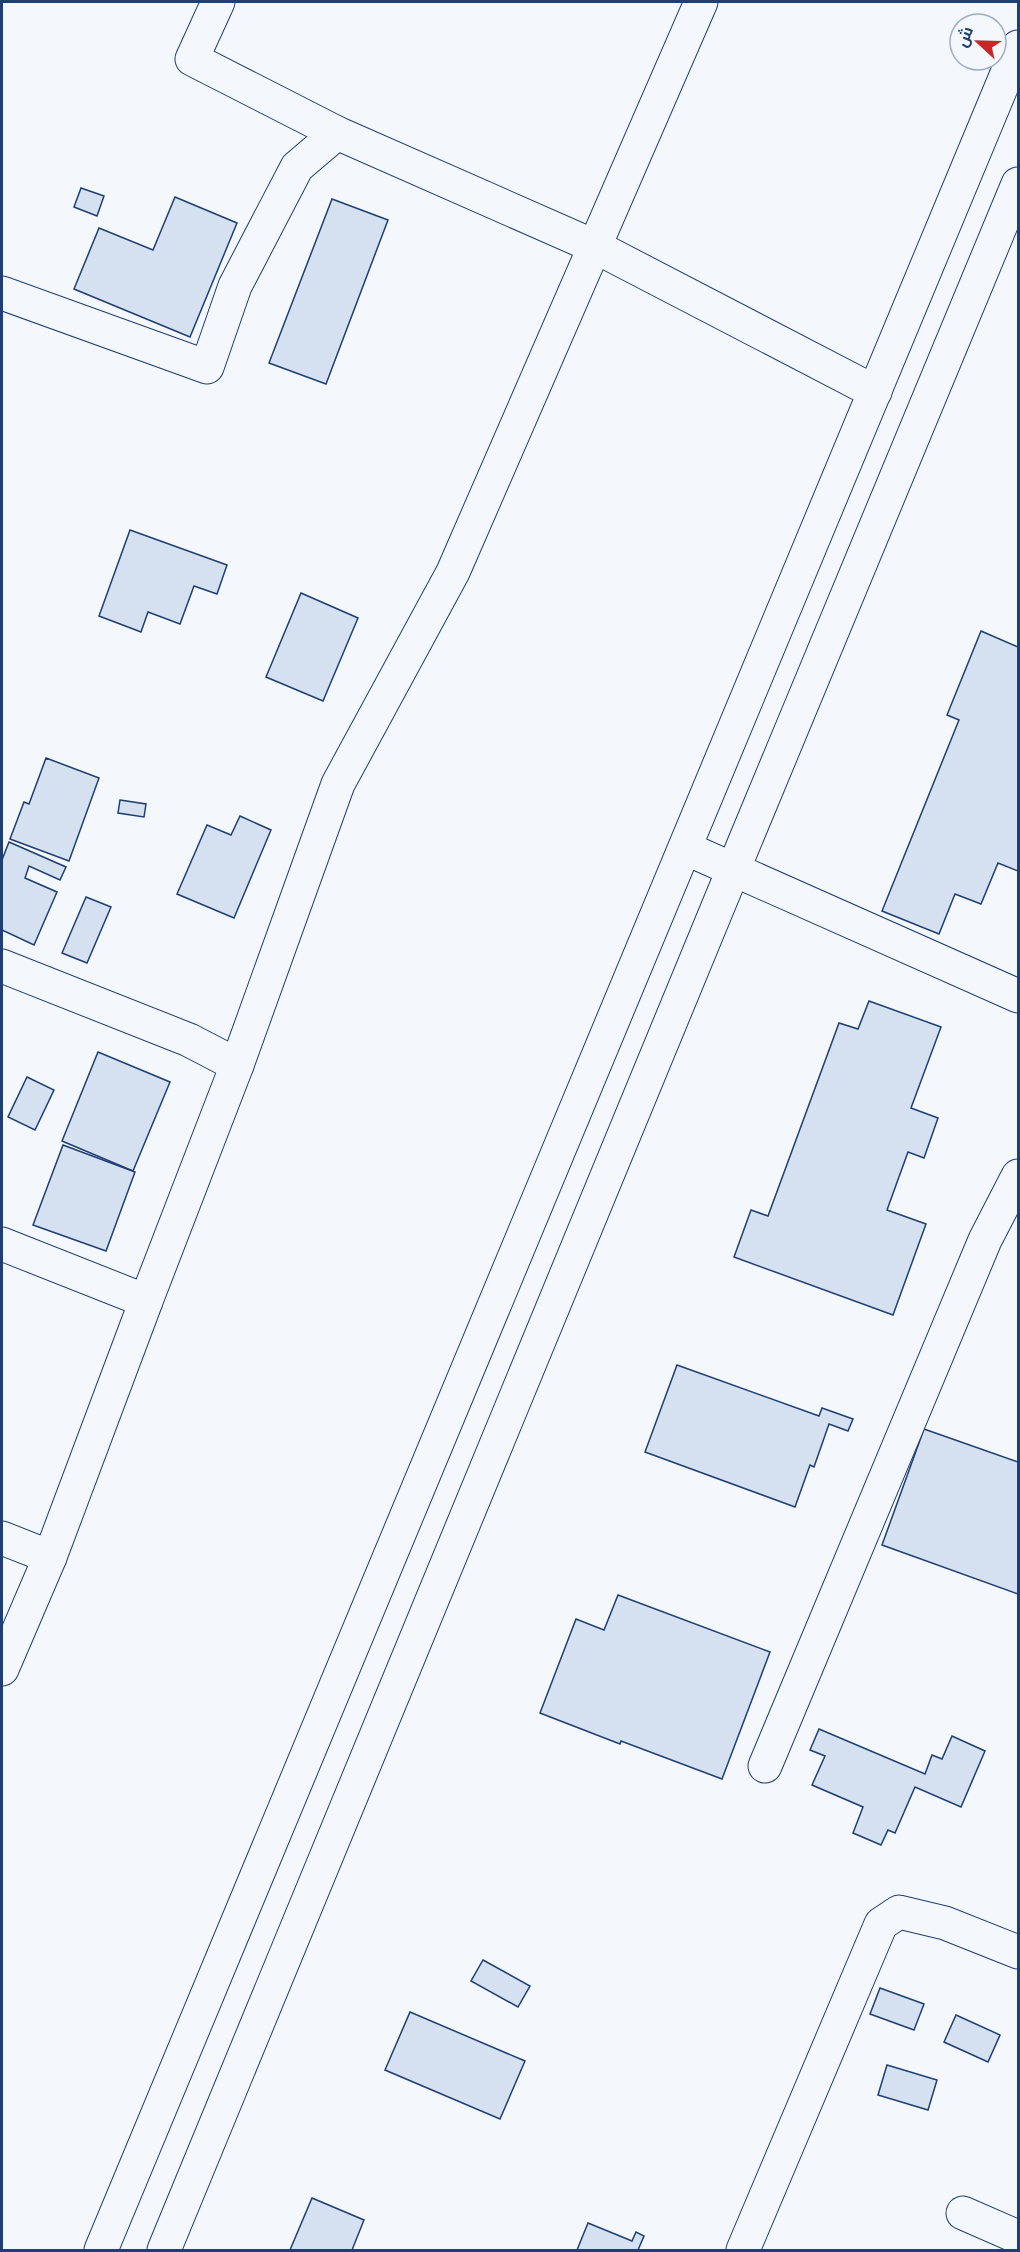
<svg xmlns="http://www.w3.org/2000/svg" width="1020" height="2252" viewBox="0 0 1020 2252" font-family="Arial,Cairo,sans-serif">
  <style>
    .building { fill: #d5e0f0; stroke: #1d3f73; stroke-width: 1.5 }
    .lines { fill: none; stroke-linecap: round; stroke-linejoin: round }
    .minor-casing { stroke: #1d3f73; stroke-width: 35 }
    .minor { stroke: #f4f7fb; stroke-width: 33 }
  </style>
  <rect width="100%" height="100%" fill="#f4f7fb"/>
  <g class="building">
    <polygon points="81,188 104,196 97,216 74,207"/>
    <polygon points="175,197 237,223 190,337 74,289 99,228 153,250"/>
    <polygon points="332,199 388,220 326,384 269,363"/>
    <polygon points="130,530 227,565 217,594 194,586 180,624 148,612 141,632 99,616"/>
    <polygon points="301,593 358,618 323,701 266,677"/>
    <polygon points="981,631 1018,647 1018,871 998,863 981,904 955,894 939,934 882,911 959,720 947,715"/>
    <polygon points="46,758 99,778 69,861 10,839 24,802 29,804"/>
    <polygon points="120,800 146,804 144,817 118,813"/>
    <polygon points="240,816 271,830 234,918 177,894 207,825 231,835"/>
    <polygon points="9,842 66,867 60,880 29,866 25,878 57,892 34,945 2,930 2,860"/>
    <polygon points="86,897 111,907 87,963 62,953"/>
    <polygon points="869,1001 941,1027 911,1108 938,1118 924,1158 908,1152 887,1210 926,1224 893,1315 734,1257 751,1210 768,1216 839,1023 858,1029"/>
    <polygon points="98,1052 170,1082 133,1171 62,1141"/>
    <polygon points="27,1077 54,1090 35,1130 8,1117"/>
    <polygon points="63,1145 135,1172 106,1251 33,1225"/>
    <polygon points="677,1365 819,1416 822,1408 853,1419 848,1431 829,1424 814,1467 810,1465 795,1507 645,1452"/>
    <polygon points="924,1429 1018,1462 1018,1594 882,1545"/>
    <polygon points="618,1595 770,1652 722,1779 621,1741 620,1744 540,1713 576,1619 604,1630"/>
    <polygon points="819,1729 925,1774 932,1755 942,1759 952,1736 985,1751 961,1807 915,1787 895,1833 888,1830 881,1845 853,1833 863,1807 812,1785 825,1756 810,1750"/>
    <polygon points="483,1960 530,1986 518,2007 471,1981"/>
    <polygon points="880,1988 924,2004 914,2030 870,2014"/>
    <polygon points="410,2012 525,2061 500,2119 385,2070"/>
    <polygon points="956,2015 1000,2035 988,2062 944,2042"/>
    <polygon points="887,2065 937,2080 928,2110 878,2095"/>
    <polygon points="312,2198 364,2220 352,2250 290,2250"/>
    <polygon points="588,2223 632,2241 636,2232 644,2236 638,2250 577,2250"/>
  </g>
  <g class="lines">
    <defs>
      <g id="minor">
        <polyline points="218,2 192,59 337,133 596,247 875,392"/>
        <polyline points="2,293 207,367 235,286 297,167 337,133"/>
        <polyline points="685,848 1018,996"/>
        <polyline points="2,966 189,1040 237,1065 338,784 453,572 701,2"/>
        <polyline points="2,1244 146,1301 237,1065"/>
        <polyline points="2,1538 50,1557 146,1301"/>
        <polyline points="2,1669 50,1557"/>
        <polyline points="765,1766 985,1240 1018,1176"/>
        <polyline points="963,2213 1018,2237"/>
        <polyline points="101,2250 1018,47"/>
        <polyline points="164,2250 748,834 1018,184"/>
        <polyline points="743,2250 881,1924 899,1912 945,1923 1018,1952"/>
      </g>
    </defs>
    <use href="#minor" class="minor-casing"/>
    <use href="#minor" class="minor"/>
  </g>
  <rect width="1020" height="2252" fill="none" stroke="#1d3f73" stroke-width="6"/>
  <g transform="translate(978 42) rotate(292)"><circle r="28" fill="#f4f7fb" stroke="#9eadc5" stroke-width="1.5"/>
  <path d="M0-4.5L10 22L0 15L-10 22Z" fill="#c62828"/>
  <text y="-9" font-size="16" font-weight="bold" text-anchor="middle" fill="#1d3f73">ش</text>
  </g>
</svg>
